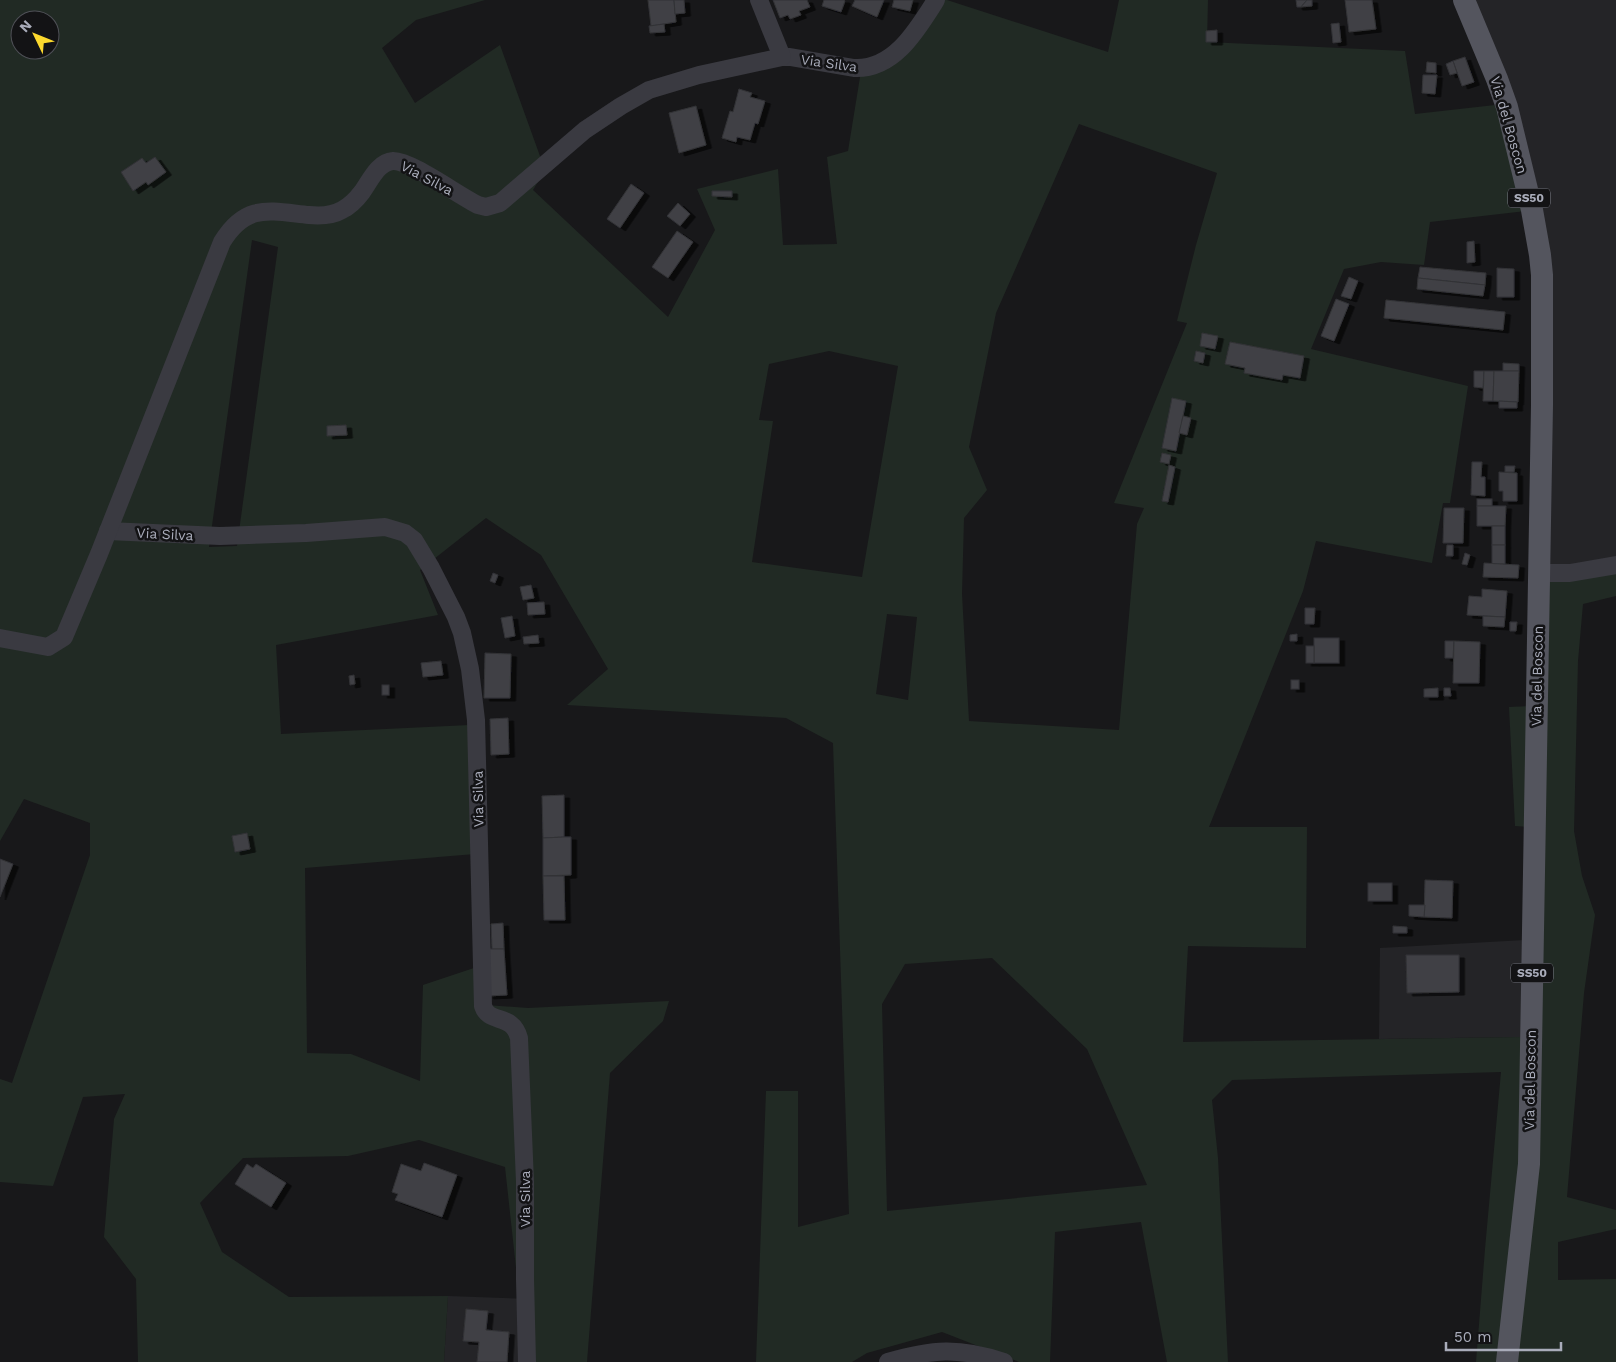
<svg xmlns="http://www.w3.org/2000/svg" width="1616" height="1362" viewBox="0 0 1616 1362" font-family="'Work Sans',sans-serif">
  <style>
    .built { fill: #242427 }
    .green { fill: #212a24; fill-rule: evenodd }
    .building { fill: #3f4044; stroke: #323236; filter: url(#shadow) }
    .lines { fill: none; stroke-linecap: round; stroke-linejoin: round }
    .minor { stroke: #3a3a41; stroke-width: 18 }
    .major { stroke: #54555e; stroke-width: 22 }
    .labels { text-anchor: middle; stroke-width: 5; stroke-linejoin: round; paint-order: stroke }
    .shield { fill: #131315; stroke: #7c7e88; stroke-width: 1 }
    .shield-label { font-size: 12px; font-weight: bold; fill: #a9acba }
    .street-label { font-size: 14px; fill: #a9acba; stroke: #131315 }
  </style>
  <defs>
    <filter id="shadow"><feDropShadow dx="5.5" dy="3" stdDeviation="0" flood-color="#0009"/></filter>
  </defs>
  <rect width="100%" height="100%" fill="#18181a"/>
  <g class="built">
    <polygon points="1467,0 1616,0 1616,557 1543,571 1545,250"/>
    <polygon points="1525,940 1521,1037 1379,1039 1380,948"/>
    <polygon points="448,1296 531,1299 533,1362 444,1362"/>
  </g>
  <path class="green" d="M0,0H485L416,20L382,48L415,103L500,45L545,170L533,190L668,317L715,230L697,189L778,169L783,245L837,244L827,157L848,151L861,71L880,67L933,0H947L1108,52L1119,0H1208L1207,42L1405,51L1415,114L1504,104L1535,210L1430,222L1424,265L1381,262L1344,269L1311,349L1468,386L1450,503H1443L1432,563L1316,541L1303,591L1209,827H1307L1306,948L1188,946L1183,1042L1521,1037L1529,827L1515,826L1509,707L1532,706L1543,571L1616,557V596L1583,604L1578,661L1574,831L1582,876L1595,915L1584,993L1567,1197L1616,1210V1229L1558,1242V1280L1616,1279V1362H1476L1485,1249L1501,1072L1232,1080L1212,1100L1218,1158L1228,1362H1167L1141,1222L1055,1232L1050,1362H1019L942,1332L867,1353L852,1362H756L766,1091H798V1227L849,1214L833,743L786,718L567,705L608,669L541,555L486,518L420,570L438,615L276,645L281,734L470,725L475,854L305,868L307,1053L351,1054L420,1081L423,985L480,966L486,1005L528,1008L669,1001L663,1021L610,1073L587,1362H533L517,1277L505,1167L419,1140L348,1156L243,1158L200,1203L222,1252L289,1297L448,1296L444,1362H138L136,1279L104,1237L114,1119L125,1094L83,1097L53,1186L0,1182V1079L12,1083L90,855V823L24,799L0,841ZM20,20H50V50H20ZM1079,124L1217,173L1196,245L1177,321L1187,323L1114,503L1144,508L1137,524L1119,730L969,721L962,594L964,518L987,490L969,447L996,313ZM252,240L278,247L237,546L209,547ZM829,351L898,366L862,577L752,562L773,421L759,420L769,364ZM887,614L917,617L908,700L876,694ZM992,958L1087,1049L1147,1185L887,1211L882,1004L905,964Z"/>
  <g class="building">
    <polygon points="648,0 674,0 676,22 651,26"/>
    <polygon points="674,0 684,0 685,13 675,14"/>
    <polygon points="773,0 807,0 810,7 799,11 801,15 790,19 788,15 780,18"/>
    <polygon points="824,0 844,0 845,1 841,12 822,6"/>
    <polygon points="855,0 884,0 877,17 852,6"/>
    <polygon points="894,0 913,0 910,11 892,7"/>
    <polygon points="1296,0 1307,0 1301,7 1297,7"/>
    <polygon points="1307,0 1312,0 1312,6 1301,7"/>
    <polygon points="1345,0 1372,0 1376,29 1349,32"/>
    <polygon points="1339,23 1341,42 1333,43 1331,24"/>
    <polygon points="664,24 665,32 650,33 649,26"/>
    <polygon points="1217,30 1217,42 1206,42 1206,31"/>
    <polygon points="1465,57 1474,82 1462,86 1453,61"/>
    <polygon points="1453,61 1457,73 1450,75 1446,64"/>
    <polygon points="1427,62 1436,63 1436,73 1426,72"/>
    <polygon points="1423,75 1437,75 1435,94 1422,93"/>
    <polygon points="739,89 752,93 750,97 765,101 758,124 755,123 750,140 737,137 736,142 722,138 730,111 733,112"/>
    <polygon points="696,106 706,145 679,153 669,113"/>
    <polygon points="155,157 166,172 148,185 146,182 133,191 121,172 142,158 146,163"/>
    <polygon points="631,184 644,193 620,228 607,219"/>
    <polygon points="712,191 732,191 732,197 712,196"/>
    <polygon points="678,203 690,214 680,226 667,216"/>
    <polygon points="677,231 693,242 668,278 652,267"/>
    <polygon points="1474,241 1475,262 1467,263 1467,242"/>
    <polygon points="1420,267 1486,273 1485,285 1418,278"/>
    <polygon points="1497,268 1514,269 1514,297 1497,297"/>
    <polygon points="1349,277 1358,281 1351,299 1341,296"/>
    <polygon points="1418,278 1485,285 1483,296 1417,289"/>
    <polygon points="1336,299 1349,304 1334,341 1321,336"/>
    <polygon points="1386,300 1505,312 1503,330 1384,318"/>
    <polygon points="1202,333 1218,336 1215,349 1200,346"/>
    <polygon points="1230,342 1304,356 1300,378 1283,375 1282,380 1244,373 1245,368 1225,364"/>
    <polygon points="1196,351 1205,353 1203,363 1194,361"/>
    <polygon points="1503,363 1519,364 1519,371 1503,371"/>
    <polygon points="1474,371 1484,371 1483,388 1474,387"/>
    <polygon points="1484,371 1494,371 1493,401 1483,401"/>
    <polygon points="1494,371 1519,371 1518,402 1493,401"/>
    <polygon points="1172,398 1186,401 1176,451 1162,448"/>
    <polygon points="1499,401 1517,402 1517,408 1499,408"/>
    <polygon points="1183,416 1191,418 1187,435 1179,433"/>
    <polygon points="346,425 347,435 327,436 327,426"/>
    <polygon points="1162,453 1171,455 1169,464 1160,462"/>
    <polygon points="1472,462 1482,462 1481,477 1485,477 1485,496 1471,495"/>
    <polygon points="1169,465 1175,467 1168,502 1162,501"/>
    <polygon points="1505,466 1515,466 1514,472 1505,472"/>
    <polygon points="1499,472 1517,473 1517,501 1503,501 1503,491 1499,491"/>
    <rect x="1477" y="499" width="15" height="7"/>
    <polygon points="1477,506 1506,506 1505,526 1477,526"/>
    <polygon points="1444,508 1464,508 1463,543 1443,543"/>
    <rect x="1492" y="526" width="13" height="19"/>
    <polygon points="1447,545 1453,545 1453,556 1446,556"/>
    <rect x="1492" y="545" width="13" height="19"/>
    <polygon points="1465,553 1470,555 1467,565 1462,564"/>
    <polygon points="1484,563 1519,565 1518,578 1483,577"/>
    <polygon points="493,573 498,575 495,583 490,581"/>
    <polygon points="531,585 534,598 523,600 520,587"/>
    <polygon points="1482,589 1507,591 1505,617 1467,615 1469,596 1482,597"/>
    <polygon points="544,602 545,614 528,615 527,603"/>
    <polygon points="1305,608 1315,608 1314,624 1305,624"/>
    <polygon points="512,616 515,636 505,638 501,618"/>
    <polygon points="1483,616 1505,617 1504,627 1483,626"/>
    <polygon points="1510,622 1517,622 1516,631 1510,631"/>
    <polygon points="1297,634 1297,641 1290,641 1290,635"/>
    <polygon points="538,635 539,643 524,644 523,637"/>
    <rect x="1314" y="638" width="25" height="25"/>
    <polygon points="1445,641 1454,641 1453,658 1445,658"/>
    <polygon points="1454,641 1480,642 1479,683 1453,683"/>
    <rect x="1306" y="646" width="8" height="17"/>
    <polygon points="485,653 511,654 510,698 484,698"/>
    <polygon points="441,661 443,675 423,677 421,663"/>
    <polygon points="354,675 355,684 350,685 349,676"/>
    <rect x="1291" y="680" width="8" height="9"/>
    <rect x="382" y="685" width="7" height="10"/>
    <polygon points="1438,688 1438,697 1424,697 1424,689"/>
    <polygon points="1444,688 1450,688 1451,696 1444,696"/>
    <polygon points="508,718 509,754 491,755 490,719"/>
    <polygon points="564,795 564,837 543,838 542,796"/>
    <polygon points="247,833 250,849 235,852 232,836"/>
    <polygon points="564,837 571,837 571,875 543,876 543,838"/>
    <polygon points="0,859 13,864 0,897"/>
    <polygon points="543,876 564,876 565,920 544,920"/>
    <polygon points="1425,880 1453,881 1452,918 1424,917"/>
    <rect x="1368" y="883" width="24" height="18"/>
    <polygon points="1409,905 1425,905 1424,917 1409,916"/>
    <polygon points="503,923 504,949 492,949 491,924"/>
    <polygon points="1393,926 1407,927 1407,933 1393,933"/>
    <polygon points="486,949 504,949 507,995 488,996"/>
    <polygon points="1406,955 1459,955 1459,992 1407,993"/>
    <polygon points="424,1163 457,1175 442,1217 395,1200 398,1194 392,1192 401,1164 421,1171"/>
    <polygon points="247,1164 253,1168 256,1164 286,1183 271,1207 235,1184"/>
    <polygon points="466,1309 488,1311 486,1330 509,1332 507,1362 477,1362 479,1342 463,1341"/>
  </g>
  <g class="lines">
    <g class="minor">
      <path d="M782,57H790L854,68C894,70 917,30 936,0"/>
      <path d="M108,531L220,536L306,533L385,527L405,533L414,540L431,568L456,617L462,633L470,669L476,720L483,1006C489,1025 512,1012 519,1038L525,1182V1279L527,1362"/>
      <polyline points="1539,573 1570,573 1616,565"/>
      <path d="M0,638L48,647L64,637L99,554L222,242C246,203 269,211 309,215C320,216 332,216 342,210C350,206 356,200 362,192C370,181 378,162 393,161C410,160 459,196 478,205L486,207L500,203L585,130L621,106L649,90L699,75L782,57L759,0"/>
      <path d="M888,1362C932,1349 959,1347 1004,1362"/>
    </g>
    <polyline class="major" points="1464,0 1497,79 1507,107 1532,210 1540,255 1542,275 1542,405 1529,1164 1507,1362"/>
  </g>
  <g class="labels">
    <g class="shield">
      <rect x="1508" y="188.5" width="42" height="19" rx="4"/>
      <rect x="1511" y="963.5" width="42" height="19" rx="4"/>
    </g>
    <g class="shield-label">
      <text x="1529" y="202">SS50</text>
      <text x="1532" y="977">SS50</text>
    </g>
    <g class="street-label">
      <text transform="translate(829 63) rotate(8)" y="5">Via Silva</text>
      <text transform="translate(1509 125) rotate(74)" y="5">Via del Boscon</text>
      <text transform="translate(427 178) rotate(28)" y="5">Via Silva</text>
      <text transform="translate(165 534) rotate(3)" y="5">Via Silva</text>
      <text transform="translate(1537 676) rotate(-89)" y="5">Via del Boscon</text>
      <text transform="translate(478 799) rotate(-91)" y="5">Via Silva</text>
      <text transform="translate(1530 1080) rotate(-89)" y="5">Via del Boscon</text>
      <text transform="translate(525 1199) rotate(-90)" y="5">Via Silva</text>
    </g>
  </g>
  <g transform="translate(35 35) rotate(313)"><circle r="24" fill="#131315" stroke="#4f5057"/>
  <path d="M0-4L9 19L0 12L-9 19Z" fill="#fcd92e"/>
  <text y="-8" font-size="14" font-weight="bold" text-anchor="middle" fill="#a9acba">N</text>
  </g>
  <path d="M1446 1342v8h115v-8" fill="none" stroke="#a9acba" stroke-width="2.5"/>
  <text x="1454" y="1342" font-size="15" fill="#a9acba" stroke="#131315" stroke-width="4" paint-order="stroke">50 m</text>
</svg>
